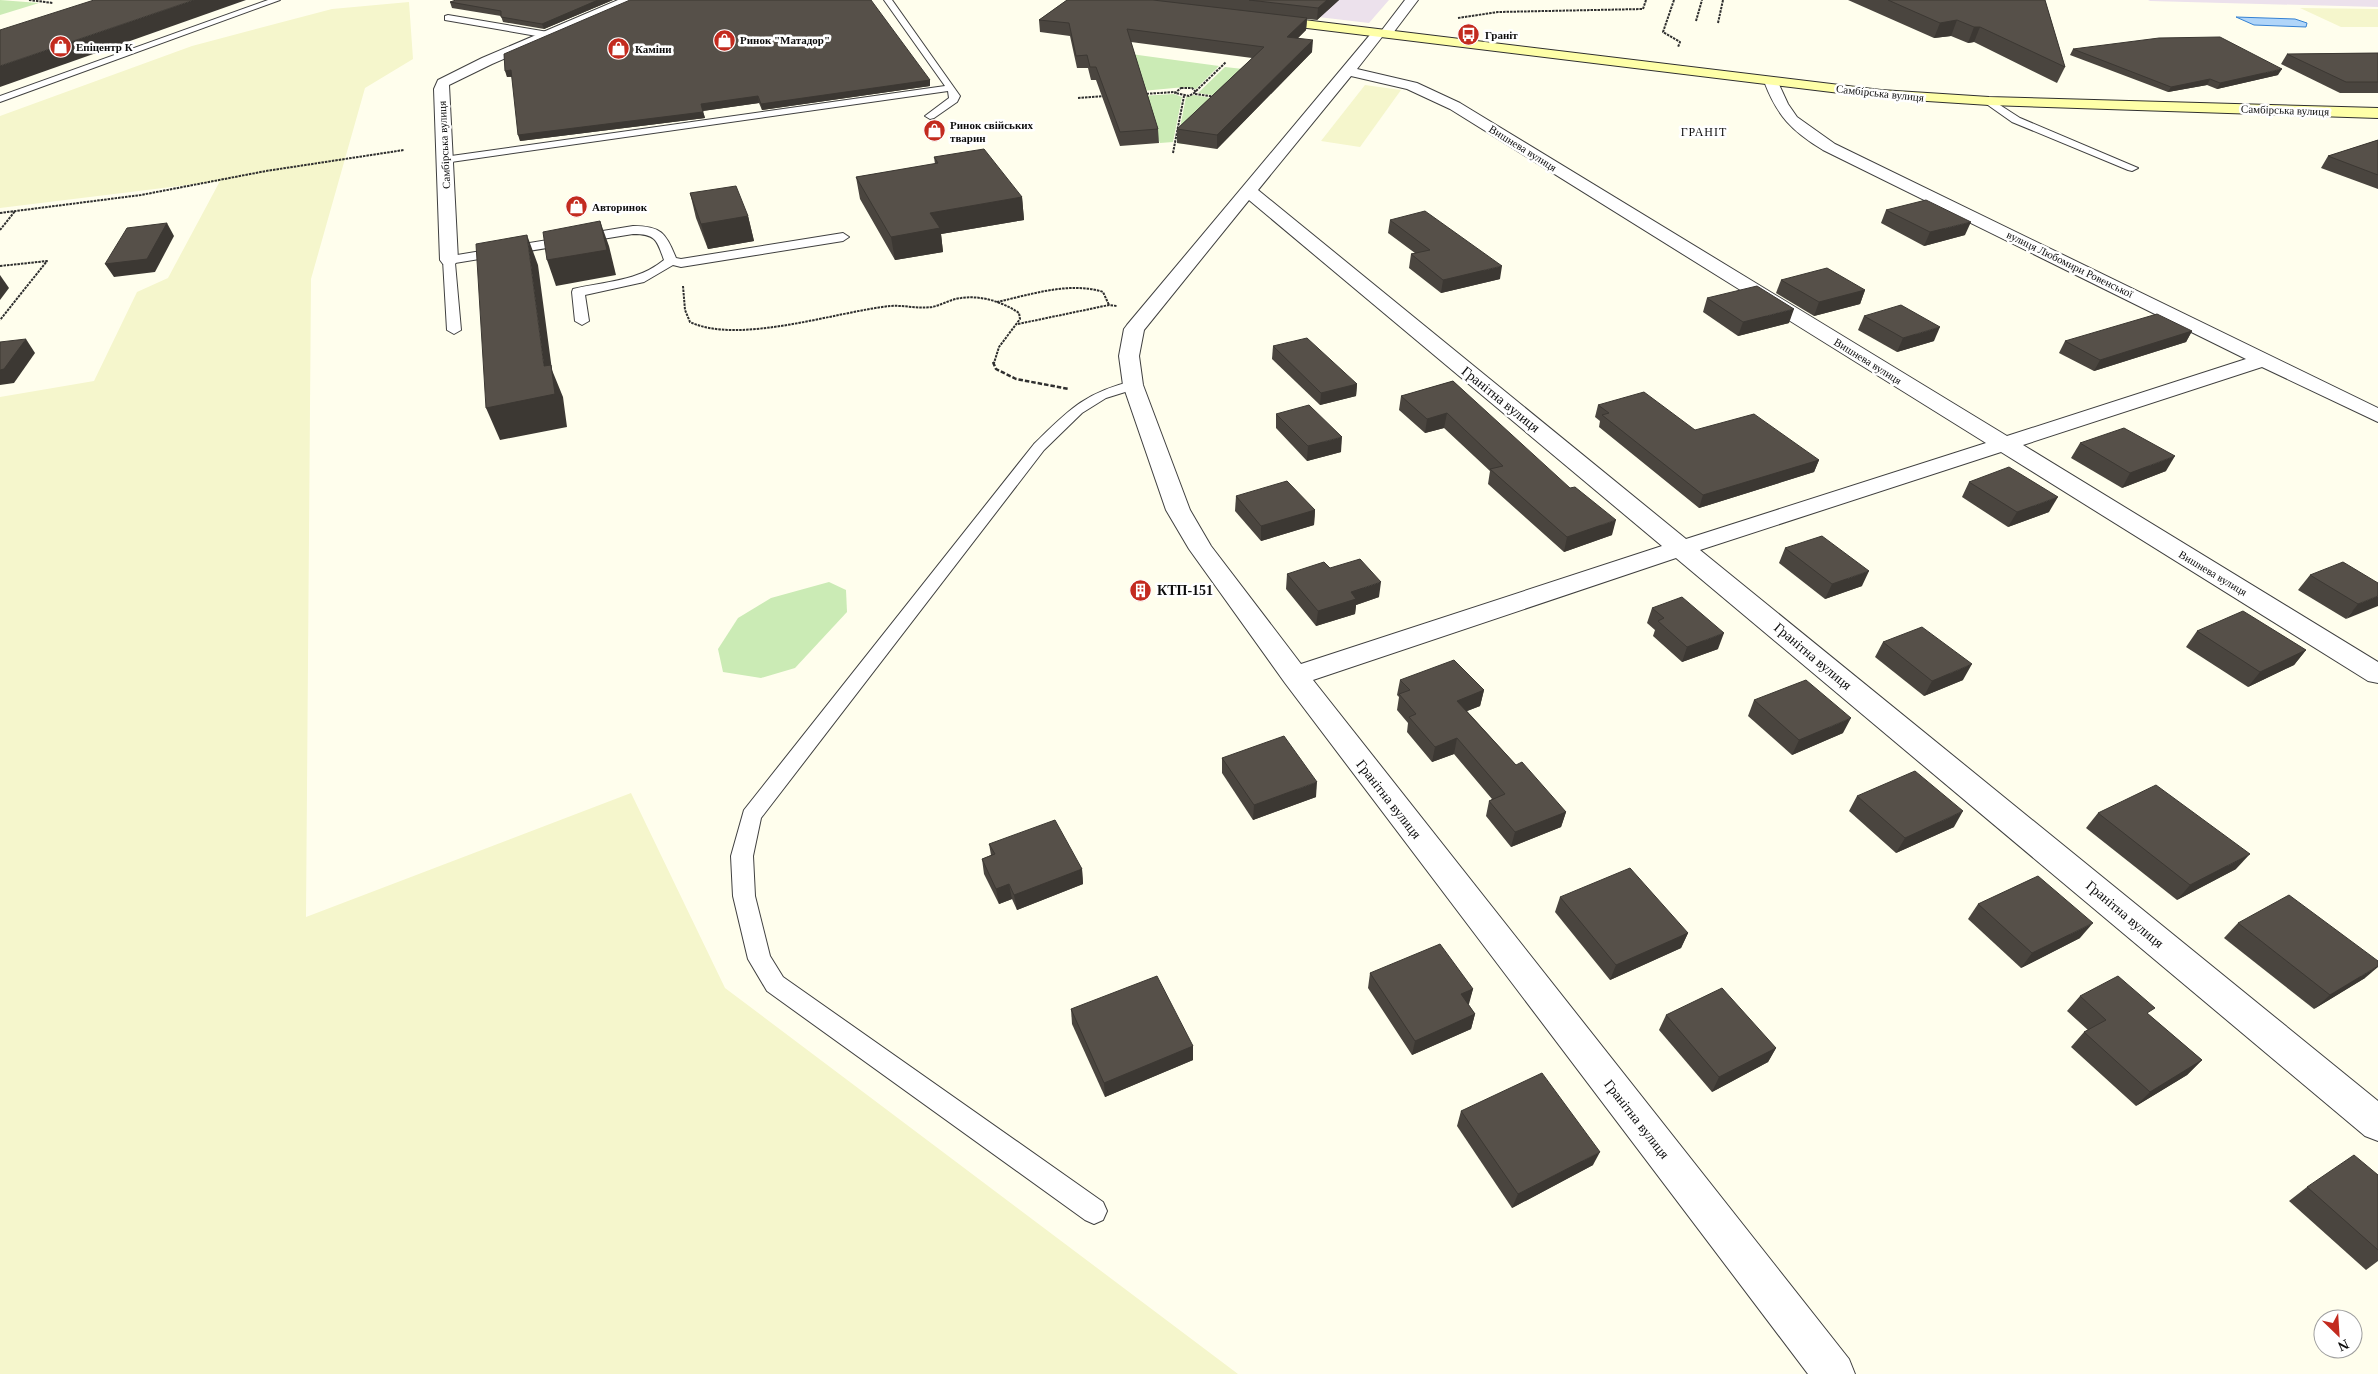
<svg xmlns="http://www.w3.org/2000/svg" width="2378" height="1374" viewBox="0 0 2378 1374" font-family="'Times New Roman',serif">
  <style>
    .industrial { fill: #ece1ec }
    .farmland { fill: #f5f6cc }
    .green { fill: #cbebb5 }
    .water { fill: #b0d5f9; stroke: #3481d3 }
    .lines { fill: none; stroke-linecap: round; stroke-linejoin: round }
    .lane-casing { stroke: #404040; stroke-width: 2 }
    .street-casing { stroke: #404040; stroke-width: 2 }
    .secondary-casing { stroke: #2f2f2f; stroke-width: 2 }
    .path-far1 { stroke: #2f2f2f; stroke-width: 2; stroke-dasharray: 2.5 1; stroke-linecap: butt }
    .path { stroke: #2f2f2f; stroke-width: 2.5; stroke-dasharray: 4.5 2; stroke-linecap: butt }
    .lane { fill: #fff; fill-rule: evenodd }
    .street { fill: #fff; fill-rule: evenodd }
    .secondary { fill: #feffa8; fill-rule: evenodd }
    .wall { fill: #4a453f }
    .shaded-wall { fill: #3c3833 }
    .building { fill: #565049; stroke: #3c3833 }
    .labels { text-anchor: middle; stroke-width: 5; stroke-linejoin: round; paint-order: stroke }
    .far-poi-label { font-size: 11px; font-weight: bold; fill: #0d0d0d; stroke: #fff; text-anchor: start }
    .far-street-label { font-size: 11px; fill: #0d0d0d; stroke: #fff }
    .far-neighbourhood-label { font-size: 12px; letter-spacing: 1px; fill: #0d0d0d; stroke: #fff }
    .street-label { font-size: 14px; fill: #0d0d0d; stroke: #fff }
    .poi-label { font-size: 14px; font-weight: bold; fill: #0d0d0d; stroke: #fff; text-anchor: start }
  </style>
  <rect width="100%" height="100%" fill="#fffeed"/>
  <g class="industrial">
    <polygon points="1282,0 1389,0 1369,23 1268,11"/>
    <polygon points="2148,0 2378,0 2378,7 2150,1"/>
  </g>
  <g class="farmland">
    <polygon points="409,2 413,59 365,88 311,279 306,917 631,793 725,988 1238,1374 0,1374 0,397 94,381 137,292 168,278 220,181 0,208 0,116 192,46 332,9"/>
    <polygon points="2300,8 2378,9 2378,27 2341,27"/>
    <polygon points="1365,85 1401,90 1360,147 1321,141"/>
  </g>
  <g class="green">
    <polygon points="0,0 39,3 0,15"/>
    <polygon points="1116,52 1219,66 1196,89 1185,87 1142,91"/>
    <polygon points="1225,67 1252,70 1224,97 1198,93"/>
    <polygon points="1174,94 1182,97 1173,142 1160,143 1140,96"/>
    <polygon points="1194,95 1222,100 1183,144 1177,143 1186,97"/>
    <polygon points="829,582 846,590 847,612 795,668 761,678 723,672 718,649 738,618 771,598"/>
  </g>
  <polygon class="water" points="2236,17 2295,19 2307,23 2306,27 2254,25"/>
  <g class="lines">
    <defs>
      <g id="lane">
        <polygon points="268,0 280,0 0,102 0,96"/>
        <polygon points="884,0 892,0 960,96 957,102 934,118 930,119 925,116 949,98 948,91 444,163 439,160 444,157 945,86"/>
        <polygon points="448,15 548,32 553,35 548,38 445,20 445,16"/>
        <polygon points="1989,98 2020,118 2138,168 2132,171 2128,170 2012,122 1985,103 1985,99"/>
        <path d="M633,226C661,226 666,233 676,258L681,259L843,233L849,237L843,241L681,267L673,265L644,282L585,295L589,321L582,325L575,321L572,292L573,289C606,281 637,282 664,260C657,240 656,234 633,234L455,263L461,330L454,334L447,330L443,260L445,257Z"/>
        <path d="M1133,381L1138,382L1140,385L1138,388L1106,398L1082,413L1044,450L761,818L753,856L755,896L770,956L783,977L1103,1202L1107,1211L1103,1220L1094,1224L1085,1220L767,991L748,959L733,896L731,856L744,810L1034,444C1069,410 1084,393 1133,381Z"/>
      </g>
      <g id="street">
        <polygon points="618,0 635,0 633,3 492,64 449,85 458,260 455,264 443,264 440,260 434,89 438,80 482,58"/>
        <path d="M1405,0H1418L1390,37H1382L1357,69L1417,83L1460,103L2007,436L2246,359L1823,150C1792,131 1777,116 1764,81L1766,78H1776L1788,104L1797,117L1835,144L2378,408V422L2262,367L2023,445L2378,662V683L2368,681L2001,452L1700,550L2378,1101V1141L2365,1136L1676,558L1313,680L1849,1359L1855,1374H1808L1285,683L1189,549L1166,510L1123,385L1119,356L1124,329L1127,325L1374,30H1382ZM1351,76L1407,89L1450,109L1986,443L1686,539L1258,190ZM1249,200L1662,546L1301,664L1211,546L1190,510L1143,385L1139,356L1144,330Z"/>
      </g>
      <polygon id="secondary" points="1271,16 1881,90 1989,97 2378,108 2378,118 1989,105 1881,98 1266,23 1264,20"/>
    </defs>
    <use href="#lane" class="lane-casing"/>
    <use href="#street" class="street-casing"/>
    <use href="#secondary" class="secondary-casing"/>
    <g class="path-far1">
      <polyline points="29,0 53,3"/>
      <polyline points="1674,0 1663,32 1680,42 1678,47"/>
      <polyline points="1458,18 1498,12 1643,9 1646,0"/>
      <polyline points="1696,21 1702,0"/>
      <polyline points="1718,23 1723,0"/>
      <polygon points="1181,88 1192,88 1196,92 1189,96 1175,93"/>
      <polyline points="1196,91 1226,62"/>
      <polyline points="1143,94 1175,92"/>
      <polyline points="1195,94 1216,97"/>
      <polyline points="1078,98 1105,96"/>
      <polyline points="1173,153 1184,96"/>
      <polyline points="0,213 141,195 266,171 404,150"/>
      <polyline points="0,230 15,211"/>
      <polyline points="0,266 47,261 0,320"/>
      <path d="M683,286L685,310L690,322C739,345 835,312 890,306C904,305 918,309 932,307C942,305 951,299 961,298C981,295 1003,302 1019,313L1020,319L999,347L994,363"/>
      <path d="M997,302C1029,295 1070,281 1103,292L1109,305"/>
      <polyline points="1018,324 1109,305 1117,306"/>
    </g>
    <polyline class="path" points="993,362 996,369 1016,379 1069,389"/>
    <use href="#lane" class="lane"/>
    <use href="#street" class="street"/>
    <use href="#secondary" class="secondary"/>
  </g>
  <g class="wall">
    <polygon points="613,0 544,29 503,22 501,16 452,8 450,2"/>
    <polygon points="1067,0 1339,0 1317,20 1307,19 1306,30 1298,38 1312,52 1217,149 1177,143 1177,129 1252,58 1131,42 1158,129 1159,143 1120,146 1096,80 1091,80 1088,68 1077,68 1070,36 1040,32 1039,20"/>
    <polygon points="1848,0 2045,0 2065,67 2057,83 1974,42 1968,43 1951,36 1934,38"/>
    <polygon points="2073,49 2278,75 2217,89 2207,85 2168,92 2070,55"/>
    <polygon points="2378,53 2378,93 2340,93 2281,64 2287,54"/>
    <polygon points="504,54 930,80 930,86 762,110 759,103 703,111 705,118 520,141 512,77 507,77"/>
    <polygon points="2378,140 2378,189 2321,168 2328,156"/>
    <polygon points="934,157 1022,197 1024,220 941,234 943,252 895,260 860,199 856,177 935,164"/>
    <polygon points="690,193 748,216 754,241 708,249 696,218"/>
    <polygon points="1886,210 1965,235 1924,246 1881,223"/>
    <polygon points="1390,220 1500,279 1441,293 1409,268 1411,254 1415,253 1388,233"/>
    <polygon points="1781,280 1865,290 1860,304 1814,316 1776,293"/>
    <polygon points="1707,298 1789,323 1738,336 1703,312"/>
    <polygon points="1864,316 1934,341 1897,352 1858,330"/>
    <polygon points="2192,331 2186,342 2094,371 2059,353 2065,341"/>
    <polygon points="1273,346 1357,384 1356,396 1320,405 1272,359"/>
    <polygon points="1453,381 1612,535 1564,552 1488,484 1490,471 1444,428 1425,433 1399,410 1401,396"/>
    <polygon points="1598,405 1695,430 1819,460 1814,472 1699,508 1599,427 1600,421 1595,417"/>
    <polygon points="1276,414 1341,452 1307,461 1276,428"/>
    <polygon points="2080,443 2166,471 2122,488 2071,458"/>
    <polygon points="1969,482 2049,512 2008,527 1962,497"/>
    <polygon points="1236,496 1315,510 1314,525 1261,541 1235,511"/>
    <polygon points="1785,548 1862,586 1825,599 1779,563"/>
    <polygon points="1330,568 1379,597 1356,605 1355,614 1316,626 1286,589 1287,574"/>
    <polygon points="2310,575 2378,583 2346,619 2298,590"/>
    <polygon points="1652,608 1718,649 1682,662 1653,636 1655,630 1647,623"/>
    <polygon points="2197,631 2306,650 2294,665 2248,687 2186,647"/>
    <polygon points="1883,642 1963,680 1924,696 1875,657"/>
    <polygon points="1400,680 1484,690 1480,706 1467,711 1516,765 1566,812 1561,827 1511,847 1486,816 1489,801 1492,799 1454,754 1432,762 1407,732 1408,723 1397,710 1399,697 1397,695"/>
    <polygon points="1754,700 1843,733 1792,755 1748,716"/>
    <polygon points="1222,758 1316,797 1253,820 1222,773"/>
    <polygon points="1857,796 1954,827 1896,853 1849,811"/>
    <polygon points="2098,813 2236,869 2177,900 2086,828"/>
    <polygon points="989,844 1082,869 1083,884 1017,910 1012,899 999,904 984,874 982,859 991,855"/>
    <polygon points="1560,897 1688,933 1681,948 1610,980 1555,912"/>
    <polygon points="1978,904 2080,938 2021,968 1968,919"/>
    <polygon points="2238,923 2365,978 2314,1009 2224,938"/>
    <polygon points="1370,973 1473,989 1468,1004 1475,1014 1471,1029 1412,1055 1368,988"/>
    <polygon points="2080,996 2149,1015 2202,1060 2187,1075 2136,1106 2071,1047 2084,1032 2088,1030 2067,1011"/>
    <polygon points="1071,1009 1193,1046 1193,1060 1105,1097 1072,1024"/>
    <polygon points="1666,1015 1776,1048 1768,1062 1712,1092 1659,1030"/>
    <polygon points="1461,1111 1593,1165 1512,1208 1457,1126"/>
    <polygon points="2378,1175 2378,1261 2366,1270 2289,1201 2307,1187"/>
  </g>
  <g class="shaded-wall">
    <polygon points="194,0 246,0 0,87 0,66"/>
    <polygon points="598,0 613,0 544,29 542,24"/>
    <polygon points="1327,0 1339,0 1317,20 1318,8"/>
    <polygon points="1307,18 1306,30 1287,49 1287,37"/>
    <polygon points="1957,20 1951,36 1934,38 1940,23"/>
    <polygon points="1974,27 1980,27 1974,42 1968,43"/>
    <polygon points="1313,40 1312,52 1217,149 1217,135"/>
    <polygon points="2282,69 2278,75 2217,89 2220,83"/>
    <polygon points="511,70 513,76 507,77 505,71"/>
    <polygon points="2210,79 2207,85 2168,92 2171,87"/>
    <polygon points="930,80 930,86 762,110 761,104"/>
    <polygon points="758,96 759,103 702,111 701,104"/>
    <polygon points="703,112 705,118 520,141 518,135"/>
    <polygon points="1022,197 1024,220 941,234 943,252 895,260 891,237 930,213"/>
    <polygon points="748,216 754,241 708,249 701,224"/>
    <polygon points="600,221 609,246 616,275 556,286 547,260"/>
    <polygon points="1971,222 1965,235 1924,246 1930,232"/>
    <polygon points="167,223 174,236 155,272 114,277 105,264"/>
    <polygon points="527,235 538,265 552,370 563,397 567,427 500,440 486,408 544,366"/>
    <polygon points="1502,266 1500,279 1441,293 1443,280"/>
    <polygon points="0,275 9,288 0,300"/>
    <polygon points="1865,290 1860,304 1814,316 1819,302"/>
    <polygon points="1794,309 1789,323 1738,336 1743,322"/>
    <polygon points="1940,327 1934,341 1897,352 1903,338"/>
    <polygon points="2192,331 2186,342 2094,371 2100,360"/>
    <polygon points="26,339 35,353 14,383 0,385 0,370"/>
    <polygon points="1357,384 1356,396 1320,405 1321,393"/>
    <polygon points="1447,413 1444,428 1425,433 1427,419"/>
    <polygon points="1342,437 1341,452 1307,461 1308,446"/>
    <polygon points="2175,456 2166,471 2122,488 2130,473"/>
    <polygon points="1819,460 1814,472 1699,508 1703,495"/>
    <polygon points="2058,497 2049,512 2008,527 2017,512"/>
    <polygon points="1315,510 1314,525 1261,541 1261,526"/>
    <polygon points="1616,520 1612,535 1564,552 1567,537"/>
    <polygon points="1869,571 1862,586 1825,599 1832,584"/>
    <polygon points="1381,582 1379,597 1356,605 1355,614 1316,626 1318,611 1351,592"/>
    <polygon points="2378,596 2378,606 2346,619 2358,604"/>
    <polygon points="1724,633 1718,649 1682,662 1687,647"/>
    <polygon points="2306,650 2294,665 2248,687 2260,672"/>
    <polygon points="1972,664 1963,680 1924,696 1932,681"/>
    <polygon points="1484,690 1480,706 1454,716 1457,701"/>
    <polygon points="1851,718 1843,733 1792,755 1799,740"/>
    <polygon points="1457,738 1454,754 1432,762 1435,747"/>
    <polygon points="1317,782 1316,797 1253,820 1254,805"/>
    <polygon points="1963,811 1954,827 1896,853 1905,838"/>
    <polygon points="1566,812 1561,827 1511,847 1515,832"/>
    <polygon points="2250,854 2236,869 2177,900 2190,885"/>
    <polygon points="1082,869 1083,884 1017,910 1014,895"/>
    <polygon points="1009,884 1012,899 999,904 996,889"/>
    <polygon points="2093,923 2080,938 2021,968 2032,953"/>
    <polygon points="1688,933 1681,948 1610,980 1616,965"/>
    <polygon points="2378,966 2378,967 2365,978 2314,1009 2330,995"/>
    <polygon points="1473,989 1469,1004 1457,1009 1461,994"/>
    <polygon points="1475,1014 1471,1029 1412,1055 1415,1041"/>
    <polygon points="1193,1046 1193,1060 1105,1097 1104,1083"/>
    <polygon points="1776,1048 1768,1062 1712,1092 1719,1077"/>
    <polygon points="2202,1060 2187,1075 2136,1106 2150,1092"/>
    <polygon points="1600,1152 1593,1165 1512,1208 1518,1194"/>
  </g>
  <g class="building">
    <polygon points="94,0 194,0 0,66 0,30"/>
    <polygon points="456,0 598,0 542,24 501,17 501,11 450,2"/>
    <polygon points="630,0 871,0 930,80 761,104 758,96 701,104 703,112 518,135 511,70 505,71 504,54"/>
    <polygon points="1067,0 1153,0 1307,18 1287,37 1313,40 1217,135 1177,129 1264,47 1127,29 1158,129 1120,132 1096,67 1090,67 1087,55 1076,56 1069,23 1039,20"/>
    <polygon points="1249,0 1327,0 1318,8"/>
    <polygon points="1888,0 2045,0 2065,67 1980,27 1974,27 1957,20 1940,23"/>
    <polygon points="2220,37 2282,69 2220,83 2210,79 2171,87 2073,49 2159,38"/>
    <polygon points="2378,53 2378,82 2346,82 2287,54"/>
    <polygon points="2378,140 2378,175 2328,156"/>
    <polygon points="984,149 1022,197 930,213 940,228 891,237 856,177 938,163 934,157"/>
    <polygon points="736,186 748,216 701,224 690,193"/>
    <polygon points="1926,200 1971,222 1930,232 1886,210"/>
    <polygon points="1425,211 1502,266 1443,280 1411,254 1430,250 1390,220"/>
    <polygon points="600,221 607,250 547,260 543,232"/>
    <polygon points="167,223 147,259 105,264 127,228"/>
    <polygon points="527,235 544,366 551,365 555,394 486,408 476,244"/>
    <polygon points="1827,268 1865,290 1819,302 1781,280"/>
    <polygon points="1757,286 1794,309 1743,322 1707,298"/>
    <polygon points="1901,305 1940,327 1903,338 1864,316"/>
    <polygon points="2157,314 2192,331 2100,360 2065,341"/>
    <polygon points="1307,338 1357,384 1321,393 1273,346"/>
    <polygon points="26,339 4,369 0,370 0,342"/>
    <polygon points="1453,381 1570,488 1575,487 1616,520 1567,537 1490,469 1503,466 1447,413 1427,419 1401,396"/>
    <polygon points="1644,392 1695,430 1754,414 1819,460 1703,495 1602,415 1609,413 1598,405"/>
    <polygon points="1309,405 1342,437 1308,446 1276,414"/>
    <polygon points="2124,428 2175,456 2130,473 2080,443"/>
    <polygon points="2009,467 2058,497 2017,512 1969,482"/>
    <polygon points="1287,481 1315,510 1261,526 1236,496"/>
    <polygon points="1822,536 1869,571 1832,584 1785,548"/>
    <polygon points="1360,559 1381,582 1351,592 1356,599 1318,611 1287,574 1324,562 1330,568"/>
    <polygon points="2343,562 2378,583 2378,596 2358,604 2310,575"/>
    <polygon points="1682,597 1724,633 1687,647 1658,621 1664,618 1652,608"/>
    <polygon points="2243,611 2306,650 2260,672 2197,631"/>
    <polygon points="1922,627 1972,664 1932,681 1883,642"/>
    <polygon points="1454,660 1484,690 1457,701 1516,765 1522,762 1566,812 1515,832 1489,801 1505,794 1457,738 1435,747 1409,717 1416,714 1399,694 1410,690 1400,680"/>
    <polygon points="1806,680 1851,718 1799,740 1754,700"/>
    <polygon points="1284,736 1317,782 1254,805 1222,758"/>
    <polygon points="1915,771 1963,811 1905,838 1857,796"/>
    <polygon points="2156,785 2250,854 2190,885 2098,813"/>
    <polygon points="1055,820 1082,869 1014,895 1009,884 996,889 982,859 995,854 989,844"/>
    <polygon points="1630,868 1688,933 1616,965 1560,897"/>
    <polygon points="2038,876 2093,923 2032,953 1978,904"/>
    <polygon points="2289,895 2378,961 2378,966 2330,995 2238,923"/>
    <polygon points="1440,944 1473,989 1461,994 1475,1014 1415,1041 1370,973"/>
    <polygon points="1157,976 1193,1046 1104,1083 1071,1009"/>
    <polygon points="2118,976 2155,1008 2147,1013 2202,1060 2150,1092 2084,1032 2106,1020 2080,996"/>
    <polygon points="1722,988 1776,1048 1719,1077 1666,1015"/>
    <polygon points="1542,1073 1600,1152 1518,1194 1461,1111"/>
    <polygon points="2354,1155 2378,1175 2378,1250 2307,1187"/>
  </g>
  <defs>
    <symbol id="bus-disc" viewBox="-11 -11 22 22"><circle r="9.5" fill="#c32b1f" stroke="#fff"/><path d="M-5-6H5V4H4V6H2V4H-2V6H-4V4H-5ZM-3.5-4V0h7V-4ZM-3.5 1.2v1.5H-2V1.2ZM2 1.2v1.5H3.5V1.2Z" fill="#fff"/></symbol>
    <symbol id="shop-disc" viewBox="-11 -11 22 22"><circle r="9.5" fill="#c32b1f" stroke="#fff"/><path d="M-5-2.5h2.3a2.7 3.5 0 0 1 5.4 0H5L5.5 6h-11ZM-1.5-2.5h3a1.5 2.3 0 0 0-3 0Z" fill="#fff"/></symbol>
    <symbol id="building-disc" viewBox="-11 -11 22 22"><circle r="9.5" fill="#c32b1f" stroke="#fff"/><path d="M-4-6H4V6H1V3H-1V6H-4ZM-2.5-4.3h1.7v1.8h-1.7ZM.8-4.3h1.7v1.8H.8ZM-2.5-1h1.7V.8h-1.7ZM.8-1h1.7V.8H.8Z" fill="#fff"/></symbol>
  </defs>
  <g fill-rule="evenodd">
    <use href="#bus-disc" x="1456" y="22" width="25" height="25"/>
    <use href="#shop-disc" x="712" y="28" width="25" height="25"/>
    <use href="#shop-disc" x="48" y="34" width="25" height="25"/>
    <use href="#shop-disc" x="606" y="36" width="25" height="25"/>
    <use href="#shop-disc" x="922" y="118" width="25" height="25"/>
    <use href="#shop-disc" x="564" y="194" width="25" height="25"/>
    <use href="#building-disc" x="1128" y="578" width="25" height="25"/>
  </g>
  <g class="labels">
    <g class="far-poi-label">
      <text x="1485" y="39">Граніт</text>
      <text x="740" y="44">Ринок "Матадор"</text>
      <text x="76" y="51">Епіцентр К</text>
      <text x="635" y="53">Каміни</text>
      <text x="950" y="129">Ринок свійських<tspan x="950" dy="13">тварин</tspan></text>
      <text x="592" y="211">Авторинок</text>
    </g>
    <g class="far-street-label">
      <text transform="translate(1880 93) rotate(6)" y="4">Самбірська вулиця</text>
      <text transform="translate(2285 110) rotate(2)" y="4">Самбірська вулиця</text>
      <text transform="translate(444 145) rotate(-93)" y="4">Самбірська вулиця</text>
      <text transform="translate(1523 148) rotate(32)" y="4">Вишнева вулиця</text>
      <text transform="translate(2070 264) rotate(26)" y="4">вулиця Любомири Ровенської</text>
      <text transform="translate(1868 361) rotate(32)" y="4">Вишнева вулиця</text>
      <text transform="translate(2213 573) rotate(31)" y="4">Вишнева вулиця</text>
    </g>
    <g class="far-neighbourhood-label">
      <text x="1704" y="136">ГРАНІТ</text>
    </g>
    <g class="street-label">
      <text transform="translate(1501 399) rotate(39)" y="5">Гранітна вулиця</text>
      <text transform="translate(1813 656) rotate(40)" y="5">Гранітна вулиця</text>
      <text transform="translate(1389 799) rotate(52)" y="5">Гранітна вулиця</text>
      <text transform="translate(2125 914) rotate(40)" y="5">Гранітна вулиця</text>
      <text transform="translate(1637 1119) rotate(52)" y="5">Гранітна вулиця</text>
    </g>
    <g class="poi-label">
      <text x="1157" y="595">КТП-151</text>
    </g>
  </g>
  <g transform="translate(2338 1334) rotate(155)"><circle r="24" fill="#ffffff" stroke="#9e9e9e"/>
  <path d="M0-4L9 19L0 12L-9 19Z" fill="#c32b1f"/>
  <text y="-8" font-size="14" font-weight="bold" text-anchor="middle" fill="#0d0d0d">N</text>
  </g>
</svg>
